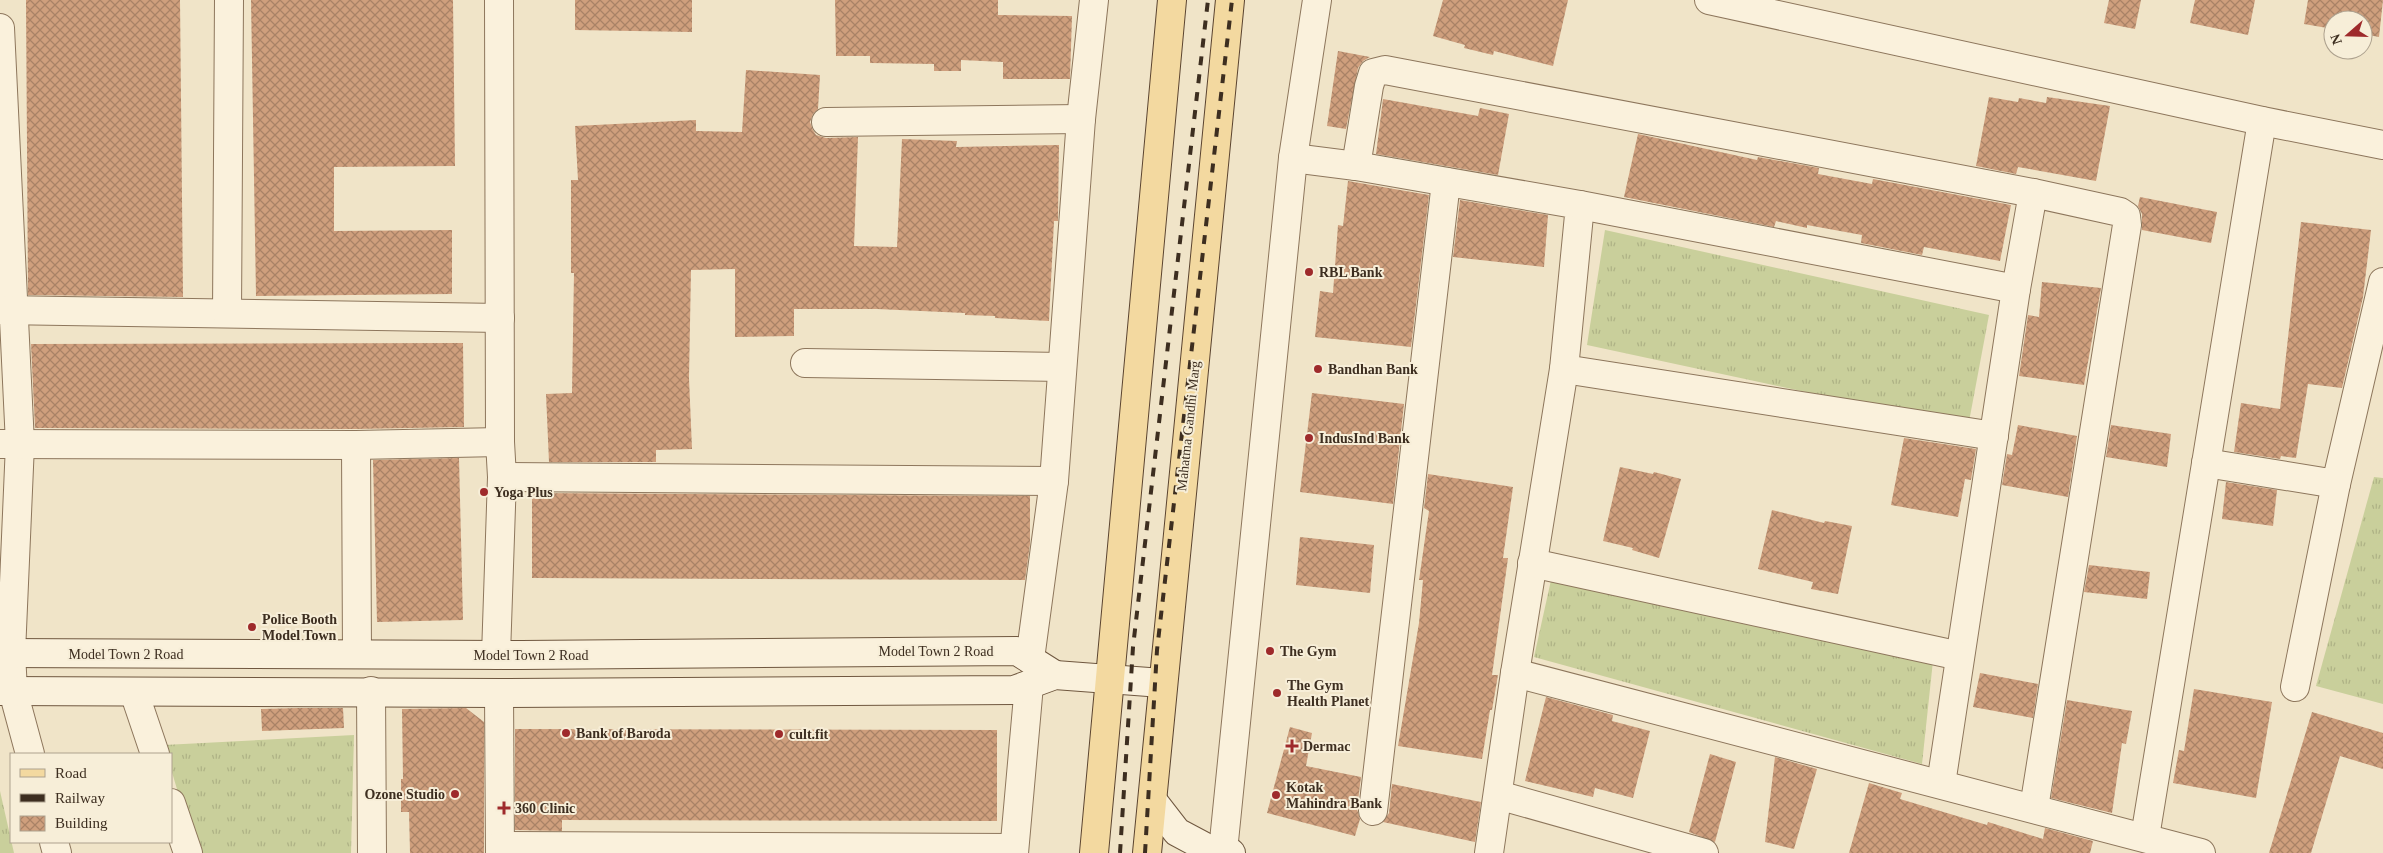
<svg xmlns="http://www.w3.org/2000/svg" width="2383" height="853" viewBox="0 0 2383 853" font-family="'Times New Roman',serif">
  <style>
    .grass { fill: url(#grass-tufts) }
    .building { fill: url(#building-cross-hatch) }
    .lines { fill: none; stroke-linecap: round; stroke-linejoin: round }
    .street-casing { stroke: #8d765c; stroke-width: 30 }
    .secondary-casing { stroke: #6f573f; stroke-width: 30 }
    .primary-casing { stroke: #5b4430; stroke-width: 30 }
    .street { stroke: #faf1dc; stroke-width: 28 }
    .secondary { stroke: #faf1dc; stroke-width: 28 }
    .primary { stroke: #f3d9a0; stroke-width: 28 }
    .rail { stroke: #3d2e20; stroke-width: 4; stroke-dasharray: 9 9; stroke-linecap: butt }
    .poi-dot { fill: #9e2a2b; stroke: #f7eed8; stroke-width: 2 }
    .labels { text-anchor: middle; stroke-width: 4; stroke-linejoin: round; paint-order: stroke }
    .poi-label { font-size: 14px; font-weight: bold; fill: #3d2e20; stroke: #f7eed8; text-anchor: start }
    .street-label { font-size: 14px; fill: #3d2e20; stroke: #f7eed8 }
  </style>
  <defs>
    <pattern id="grass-tufts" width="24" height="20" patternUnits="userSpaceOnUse" patternTransform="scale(1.25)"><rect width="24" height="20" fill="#c9cf9b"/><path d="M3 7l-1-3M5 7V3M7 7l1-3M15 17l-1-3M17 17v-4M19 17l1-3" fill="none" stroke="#aeb285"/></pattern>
    <pattern id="building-cross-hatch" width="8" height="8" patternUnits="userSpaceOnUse" patternTransform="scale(1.25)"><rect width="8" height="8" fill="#cf9f7d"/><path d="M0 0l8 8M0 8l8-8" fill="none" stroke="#a98266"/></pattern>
  </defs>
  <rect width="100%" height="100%" fill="#f0e4c8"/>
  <g class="grass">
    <polygon points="1605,230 1989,315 1968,427 1587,345"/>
    <polygon points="2374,477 2383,478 2383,704 2316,686"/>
    <polygon points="1555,562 1935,642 1922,764 1534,657"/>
    <polygon points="354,735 351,853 196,853 171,769 171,754 167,754 164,745"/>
    <polygon points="0,791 14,853 0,853"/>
  </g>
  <g class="building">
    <polygon points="26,0 180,0 183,297 28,295"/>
    <polygon points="251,0 453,0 455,166 334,167 334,231 452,230 452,294 256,296"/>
    <polygon points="575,0 692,0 692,32 575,30"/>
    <polygon points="835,0 998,0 998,15 1072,16 1070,79 1003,79 1003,62 961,60 961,71 934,71 934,64 870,63 870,56 836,56"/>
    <polygon points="1443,0 1568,0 1553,66 1494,51 1493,55 1464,48 1465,45 1433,36"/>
    <polygon points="2109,0 2141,0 2135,29 2104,23"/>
    <polygon points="2195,0 2255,0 2248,35 2190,23"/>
    <polygon points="2308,0 2383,0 2379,37 2363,34 2363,20 2333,20 2333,29 2304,24"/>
    <polygon points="1338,51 1370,57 1363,61 1358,68 1346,129 1327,126"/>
    <polygon points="746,70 820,75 818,109 813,114 810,122 813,130 816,135 826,138 858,137 854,246 897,247 902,139 957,141 956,147 1059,145 1058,217 1058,221 1054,221 1049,321 995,318 995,316 965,315 965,313 877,309 794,309 794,336 735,337 735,269 691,270 689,378 692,449 656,450 656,462 549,462 546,394 572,393 574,273 571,273 571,180 578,180 575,126 696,120 696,131 742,132"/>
    <polygon points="1989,97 2018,102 2019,98 2046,103 2047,97 2110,106 2096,181 2018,167 2016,174 1976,166"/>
    <polygon points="1383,99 1478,116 1480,108 1509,114 1498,175 1376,154"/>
    <polygon points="1638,134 1757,160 1758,157 1819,168 1818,174 1872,184 1873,179 2011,205 2000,261 1924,247 1922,255 1861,243 1862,235 1807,225 1807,228 1776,221 1774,227 1624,197"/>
    <polygon points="1348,181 1429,195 1411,347 1315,337 1320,291 1333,293 1338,225 1343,226"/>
    <polygon points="2140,197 2217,212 2211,243 2142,230 2142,214 2138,206"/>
    <polygon points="1460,200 1548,215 1544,267 1453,257"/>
    <polygon points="2301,222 2371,230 2363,297 2342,388 2308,384 2296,458 2281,456 2280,459 2234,452 2241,403 2280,409"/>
    <polygon points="2042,282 2101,288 2084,385 2019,376 2028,315 2039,317"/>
    <polygon points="463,343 464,427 356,429 35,428 31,344"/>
    <polygon points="1312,393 1404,404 1393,504 1300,492"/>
    <polygon points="2018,425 2077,436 2068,497 2002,485 2007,454 2012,455"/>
    <polygon points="2111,425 2171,434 2167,467 2106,457"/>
    <polygon points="1904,438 1976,449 1971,480 1965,479 1958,517 1891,505"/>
    <polygon points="459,458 463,620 377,622 373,460"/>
    <polygon points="1620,467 1653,474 1654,472 1681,479 1659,558 1632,550 1633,548 1603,541"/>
    <polygon points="1428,474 1513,487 1503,558 1508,558 1492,675 1498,675 1492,710 1490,710 1482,759 1398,746 1419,623 1423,580 1419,580 1429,511 1424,508"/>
    <polygon points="2226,482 2277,490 2273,526 2222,519"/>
    <polygon points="532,493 1030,496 1030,544 1025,580 532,578"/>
    <polygon points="1772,510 1824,523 1825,521 1852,526 1838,594 1811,589 1813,582 1758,569"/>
    <polygon points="1300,537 1374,545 1370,593 1296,585"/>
    <polygon points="2089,565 2150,572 2147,599 2084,592"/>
    <polygon points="1980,673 2038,684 2033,718 1973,707"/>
    <polygon points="2194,689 2272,702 2256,798 2173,783 2179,750 2184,751"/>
    <polygon points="1546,697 1613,715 1612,721 1650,731 1633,798 1595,788 1593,797 1525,781"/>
    <polygon points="2067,700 2132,711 2126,744 2122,743 2112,813 2051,798"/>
    <polygon points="298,708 343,708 344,728 262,731 261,709"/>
    <polygon points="466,708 484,722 484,853 410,853 409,812 401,812 401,779 403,779 402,709"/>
    <polygon points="2312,712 2383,733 2383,769 2340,756 2311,853 2269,853"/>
    <polygon points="1290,727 1312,733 1306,766 1361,777 1357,809 1360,819 1355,836 1267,813"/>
    <polygon points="515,729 997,730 997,821 562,820 562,831 515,830"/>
    <polygon points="1710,754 1736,762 1715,842 1689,832"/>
    <polygon points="1775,757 1817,769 1794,849 1765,842"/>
    <polygon points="1869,783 1902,793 1900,799 1987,825 1988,822 2043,839 2045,828 2093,841 2090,853 1849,853"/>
    <polygon points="1392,784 1481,802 1475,842 1383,822 1389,813"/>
  </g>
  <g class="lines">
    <defs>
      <g id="street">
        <polyline points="1709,0 2262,121 2383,145"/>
        <polyline points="0,28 20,444 11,653 13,691 30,754"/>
        <polyline points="826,122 1081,119"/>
        <polyline points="1293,158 1356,166 1580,205 1564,369 1515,673 1489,853"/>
        <polyline points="1356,166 1369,86 1373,73 1385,70 2033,193 2016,289 1941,784"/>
        <polyline points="2033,193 2120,212 2126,216 2127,225 2034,808"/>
        <polyline points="1580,205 2016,289"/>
        <polyline points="0,310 500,318"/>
        <polyline points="227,313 229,0"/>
        <polyline points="805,363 1062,367"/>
        <polyline points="1564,369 1994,436"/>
        <polyline points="0,444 356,445 500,442"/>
        <polyline points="356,445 357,654"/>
        <polyline points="2206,463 2336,484 2383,282"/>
        <polyline points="502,477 1054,481"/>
        <polyline points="1532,563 1960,656"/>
        <polyline points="496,655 502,477 500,442 499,0"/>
        <polyline points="1030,659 1054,481 1081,119 1094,0"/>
        <polyline points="1515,673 2201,853"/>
        <polyline points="2295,687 2336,484"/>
        <polyline points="371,691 372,853"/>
        <polyline points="134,692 155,754"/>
        <polyline points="499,693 500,853"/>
        <polyline points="1498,795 1704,853"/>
        <polyline points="171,803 188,853"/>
        <polyline points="1373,811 1446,182"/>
        <polyline points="2145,837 2262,121"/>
        <polyline points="54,842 57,853"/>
        <polyline points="500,846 1014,848"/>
        <polyline points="1223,851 1293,158 1317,0"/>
        <polyline points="1014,853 1029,685"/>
      </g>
      <g id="secondary">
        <polyline points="0,653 521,655 1017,651 1055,675"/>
        <polyline points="0,691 499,693 1014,690 1055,675 1162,683"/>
        <polyline points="1153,801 1177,832 1209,849 1231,853"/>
      </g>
      <g id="primary">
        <polyline points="1094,853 1172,0"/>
        <polyline points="1147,853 1230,0"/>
      </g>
    </defs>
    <use href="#street" class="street-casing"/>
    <use href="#secondary" class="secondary-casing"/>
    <use href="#primary" class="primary-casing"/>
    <use href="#street" class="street"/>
    <use href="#secondary" class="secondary"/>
    <use href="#primary" class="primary"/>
    <g class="rail">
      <polyline points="1120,853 1133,647 1208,0"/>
      <polyline points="1145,853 1157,650 1232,0"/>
    </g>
  </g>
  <g class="poi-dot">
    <circle cx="1309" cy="272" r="5"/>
    <circle cx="1318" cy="369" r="5"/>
    <circle cx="1309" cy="438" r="5"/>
    <circle cx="484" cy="492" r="5"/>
    <circle cx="252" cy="627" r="5"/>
    <circle cx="1270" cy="651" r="5"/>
    <circle cx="1277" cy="693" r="5"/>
    <circle cx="566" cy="733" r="5"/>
    <circle cx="779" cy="734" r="5"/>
    <path d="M1289.5 738.5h5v5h5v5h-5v5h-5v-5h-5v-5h5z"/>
    <circle cx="455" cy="794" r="5"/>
    <circle cx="1276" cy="795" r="5"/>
    <path d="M501.5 800.5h5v5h5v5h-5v5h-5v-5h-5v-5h5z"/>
  </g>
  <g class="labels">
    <g class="poi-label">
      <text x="1319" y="277">RBL Bank</text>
      <text x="1328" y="374">Bandhan Bank</text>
      <text x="1319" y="443">IndusInd Bank</text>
      <text x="494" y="497">Yoga Plus</text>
      <text x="262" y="624">Police Booth<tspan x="262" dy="16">Model Town</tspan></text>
      <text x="1280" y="656">The Gym</text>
      <text x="1287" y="690">The Gym<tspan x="1287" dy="16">Health Planet</tspan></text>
      <text x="576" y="738">Bank of Baroda</text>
      <text x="789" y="739">cult.fit</text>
      <text x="1303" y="751">Dermac</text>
      <text x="1286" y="792">Kotak<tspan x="1286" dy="16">Mahindra Bank</tspan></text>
      <text x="445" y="799" text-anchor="end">Ozone Studio</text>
      <text x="515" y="813">360 Clinic</text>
    </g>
    <g class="street-label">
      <text transform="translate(1188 426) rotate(-84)" y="5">Mahatma Gandhi Marg</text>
      <text x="936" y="656">Model Town 2 Road</text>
      <text x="126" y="659">Model Town 2 Road</text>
      <text x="531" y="660">Model Town 2 Road</text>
    </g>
  </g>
  <rect x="10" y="753" width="162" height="90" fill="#f7eed8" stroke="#ada18e"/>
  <rect x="20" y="769" width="25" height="8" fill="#f3d9a0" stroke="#ada18e"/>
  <text x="55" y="778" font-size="15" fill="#3d2e20">Road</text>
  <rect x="20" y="794" width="25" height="8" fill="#3d2e20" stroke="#ada18e"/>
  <text x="55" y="803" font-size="15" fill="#3d2e20">Railway</text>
  <rect x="20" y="816" width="25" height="15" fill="url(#building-cross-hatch)" stroke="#ada18e"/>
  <text x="55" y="828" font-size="15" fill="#3d2e20">Building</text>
  <g transform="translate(2348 35) rotate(250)"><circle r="24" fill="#f7eed8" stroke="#ada18e"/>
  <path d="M0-4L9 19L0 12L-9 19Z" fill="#9e2a2b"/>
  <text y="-8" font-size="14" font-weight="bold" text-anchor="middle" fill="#3d2e20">N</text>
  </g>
</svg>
